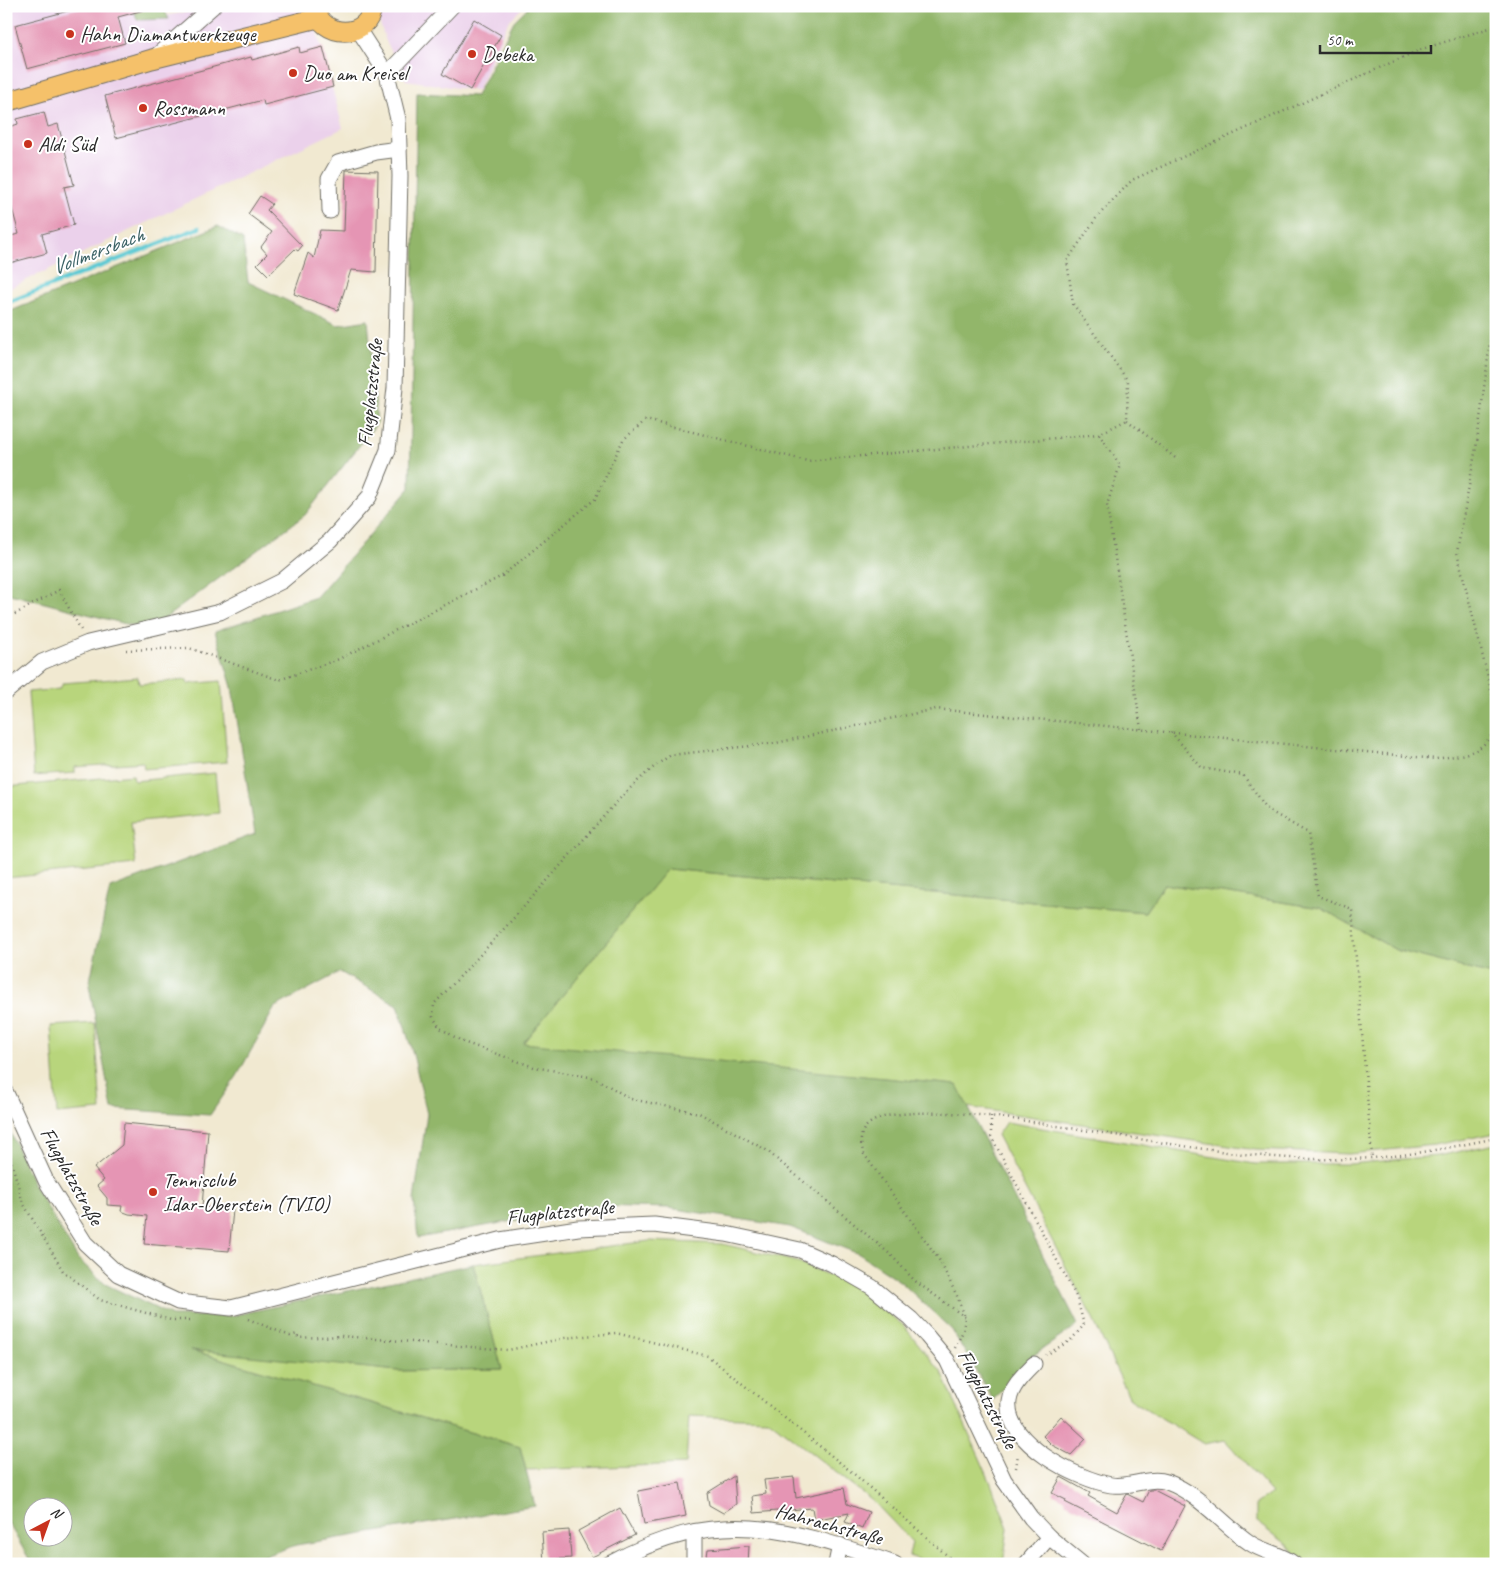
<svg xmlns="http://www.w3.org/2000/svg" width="1502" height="1570" viewBox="0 0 1502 1570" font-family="Caveat,sans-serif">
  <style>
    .built { fill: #ebd1eb }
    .green { fill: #b8d57b; stroke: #728053 }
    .forest { fill: #92b66b; stroke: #5e704b; fill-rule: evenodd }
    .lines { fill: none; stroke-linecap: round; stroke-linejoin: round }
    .stream { stroke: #5dcad4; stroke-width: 4.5 }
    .building { fill: #e595b4 }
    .minor-casing { stroke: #706e65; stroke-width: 17 }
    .major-casing { stroke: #706e65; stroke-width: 21 }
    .path { stroke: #706e65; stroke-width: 2.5; stroke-dasharray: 1 4; stroke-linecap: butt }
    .minor { stroke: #fff; stroke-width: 15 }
    .major { stroke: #f5c16b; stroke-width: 19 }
    .poi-dot { fill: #c8321e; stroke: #fff; stroke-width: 2 }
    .labels { text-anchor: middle; stroke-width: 4; stroke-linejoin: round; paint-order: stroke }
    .poi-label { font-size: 21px; fill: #2b2b2b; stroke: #fff; text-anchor: start }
    .street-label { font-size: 21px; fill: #2b2b2b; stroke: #fff }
    .water-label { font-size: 22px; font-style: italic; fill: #3c6366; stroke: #fff }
  </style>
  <rect width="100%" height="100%" fill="#fff"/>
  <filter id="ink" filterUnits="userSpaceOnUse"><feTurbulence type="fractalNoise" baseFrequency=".02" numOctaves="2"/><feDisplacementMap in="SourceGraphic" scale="10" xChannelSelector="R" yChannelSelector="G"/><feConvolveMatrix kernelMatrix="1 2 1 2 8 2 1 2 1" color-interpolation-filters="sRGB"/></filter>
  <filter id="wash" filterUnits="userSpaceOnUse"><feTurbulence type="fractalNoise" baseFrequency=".0096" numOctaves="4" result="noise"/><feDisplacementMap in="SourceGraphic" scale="20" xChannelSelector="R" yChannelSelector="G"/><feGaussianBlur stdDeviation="1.12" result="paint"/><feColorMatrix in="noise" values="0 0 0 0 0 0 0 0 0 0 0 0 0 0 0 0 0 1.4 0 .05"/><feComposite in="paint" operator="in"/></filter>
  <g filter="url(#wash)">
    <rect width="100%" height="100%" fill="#f1e9d1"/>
    <g class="built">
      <polygon points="15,6 133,6 137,20 227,6 310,6 343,128 6,290 6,9"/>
      <polygon points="384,6 524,6 508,22 477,91 406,80 386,41 378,18"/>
    </g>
    <g class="green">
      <polygon points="138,677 139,684 187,680 188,684 221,681 227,762 144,769 143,762 75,767 75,773 34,776 28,692 60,689 63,683"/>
      <polygon points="215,773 219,813 131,822 136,865 6,878 6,787 133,775 134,781"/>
      <polygon points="667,869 1145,912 1164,884 1321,908 1396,950 1496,976 1496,1133 1434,1145 1349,1154 1256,1150 967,1107 956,1085 522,1044"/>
      <polygon points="95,1023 101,1110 57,1114 51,1026"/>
      <polygon points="1006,1122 1255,1164 1350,1164 1437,1156 1496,1144 1496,1564 1304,1564 1288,1545 1256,1521 1256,1504 1272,1493 1225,1440 1204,1444 1130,1399 1092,1317 997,1135"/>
      <polygon points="649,1241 723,1244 798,1262 853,1286 903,1325 942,1373 990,1481 1008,1528 1003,1564 933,1564 909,1556 912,1542 875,1503 768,1419 689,1416 686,1464 526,1470 520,1447 188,1349 398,1371 502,1369 473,1264"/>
    </g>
    <g class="forest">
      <polygon points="133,6 162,6 169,19 137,20"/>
      <polygon points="529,6 1496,6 1496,976 1396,950 1321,908 1164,884 1145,912 667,869 523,1043 957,1085 1078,1325 1028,1359 993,1400 952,1330 901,1282 859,1254 790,1227 669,1208 596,1206 418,1238 414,1200 427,1114 413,1054 398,1005 340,972 275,1007 237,1076 210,1115 112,1109 89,985 110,888 255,834 232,687 215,631 316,597 410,488 417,93 476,96 514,21"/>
      <polygon points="218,226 243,240 248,282 338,325 368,320 377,423 305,515 149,630 6,593 6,313"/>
      <path d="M6,1123L34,1185L78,1259L105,1284L172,1316H231L473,1264L502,1369L398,1371L191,1350L520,1447L535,1506L296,1545L241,1564H32L6,1519ZM32,1508H62V1538H32Z"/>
    </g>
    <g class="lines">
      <polyline class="stream" points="6,303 199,228"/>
    </g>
    <g id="blocks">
      <g class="building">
        <polygon points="87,6 144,6 144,10 118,17 125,43 27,69 15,25"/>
        <polygon points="474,19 501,35 470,90 442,74"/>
        <polygon points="299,47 300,53 323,47 333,87 264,105 263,100 116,138 105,96 251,57 252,60"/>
        <polygon points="44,112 48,127 58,124 74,185 64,187 74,225 42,234 47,253 6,264 6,237 19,234 6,186 6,128 18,124 17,119"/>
        <polygon points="346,170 378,171 376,272 351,270 338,310 294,294 308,253 314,258 320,230 344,231"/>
        <polygon points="260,196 272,204 267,210 302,246 298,251 295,249 268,275 257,264 267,254 261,247 272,232 248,214"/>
        <polygon points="124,1123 208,1131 202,1207 233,1210 229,1251 144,1244 147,1216 129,1214 121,1211 122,1206 107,1205 107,1198 97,1186 104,1180 94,1168 122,1145"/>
        <polygon points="1061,1416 1086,1439 1071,1455 1052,1445 1043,1436"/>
        <polygon points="734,1476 736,1504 723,1513 709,1505 707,1493"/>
        <polygon points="794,1477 796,1498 844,1488 847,1504 869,1512 862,1529 845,1522 849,1513 814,1520 812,1508 754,1513 752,1496 766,1494 764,1480"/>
        <polygon points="1061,1477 1090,1493 1088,1496 1117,1512 1127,1494 1143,1502 1149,1490 1154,1490 1185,1506 1161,1551 1065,1502 1066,1500 1052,1493"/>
        <polygon points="680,1483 686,1516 644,1524 638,1491"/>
        <polygon points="620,1508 635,1535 592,1557 578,1531"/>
        <polygon points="569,1530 571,1558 557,1559 558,1564 544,1564 542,1532"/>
        <polygon points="749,1546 748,1564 706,1564 708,1549"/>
      </g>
    </g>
  </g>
  <g filter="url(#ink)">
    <use href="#blocks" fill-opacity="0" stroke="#706e65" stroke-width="1"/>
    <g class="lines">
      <defs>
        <g id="minor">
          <polyline points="154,58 213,6"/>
          <polyline points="387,74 452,6"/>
          <polyline points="330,211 329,179 338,163 376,152 399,149"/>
          <polyline points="6,692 42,662 88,643 220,612 282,581 330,541 369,497 388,450 395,388 400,176 398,119 387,74 358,29"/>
          <polyline points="6,1093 46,1181 85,1243 118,1274 178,1302 231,1308 500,1240 578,1228 654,1225 726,1234 800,1250 832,1264 872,1287 911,1319 927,1336 947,1360 1004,1480 1031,1518 1049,1537 1082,1564"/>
          <path d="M1034,1364C1024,1374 1011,1386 1009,1401C1004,1443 1077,1479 1111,1485C1130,1488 1149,1476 1167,1482C1200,1494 1222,1524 1250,1543C1263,1552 1282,1554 1294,1564"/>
          <path d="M609,1564C718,1505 785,1527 895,1564"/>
          <polyline points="694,1564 694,1532"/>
          <polyline points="836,1564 840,1545"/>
          <polyline points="1026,1564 1049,1537"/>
        </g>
        <g id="major">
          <path d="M315,7C320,39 370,40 372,6"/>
          <polyline points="6,102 152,59 318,18"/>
        </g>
      </defs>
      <use href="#minor" class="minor-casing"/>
      <use href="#major" class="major-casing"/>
      <g class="path">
        <polyline points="1496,296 1477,442 1457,552 1496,710"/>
        <polyline points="1127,420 1178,460"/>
        <polyline points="1099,434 1120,465 1107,505 1141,729"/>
        <polyline points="6,619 59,590 81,630"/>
        <polyline points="126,650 189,648 279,680 339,659 502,576 595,499 623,440 646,420 807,461 1099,434 1127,420 1128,381 1073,304 1067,261 1097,217 1132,180 1419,50 1496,26"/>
        <polyline points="1171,732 1202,768 1243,775 1268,810 1308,833 1318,896 1352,909 1372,1157"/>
        <polyline points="991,1116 991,1136 1077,1298 1084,1325 1071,1340 1046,1355"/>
        <polyline points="6,1143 23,1203 63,1271 100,1300 171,1320 193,1320"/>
        <path d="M965,1317L915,1281L891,1255L766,1150L699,1113L631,1099L595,1078L534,1067L463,1042L440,1028L433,1017L434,1004C480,956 524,907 568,857C600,822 630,781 671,755L776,743L936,709L1436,759C1464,754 1484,755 1496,726"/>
        <polyline points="248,1319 290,1336 297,1334 298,1338 341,1336 508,1350 565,1338 616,1333 708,1356 854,1474 957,1564"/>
        <path d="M955,1348L963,1331L965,1317L957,1296L940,1261L864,1154C858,1138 860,1126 878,1119C889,1114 903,1114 915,1113C964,1111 1009,1118 1057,1126C1154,1140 1252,1162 1350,1159C1399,1158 1448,1148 1496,1138"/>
        <polyline points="1016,1468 1018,1454"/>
      </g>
      <use href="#minor" class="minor"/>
      <use href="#major" class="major"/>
    </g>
  </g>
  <g class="poi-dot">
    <circle cx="70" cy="34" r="5"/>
    <circle cx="472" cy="54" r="5"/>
    <circle cx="293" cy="73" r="5"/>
    <circle cx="143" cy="108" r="5"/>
    <circle cx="28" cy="144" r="5"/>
    <circle cx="153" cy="1192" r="5"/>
  </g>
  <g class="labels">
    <g class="poi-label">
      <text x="80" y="41">Hahn Diamantwerkzeuge</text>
      <text x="482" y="61">Debeka</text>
      <text x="303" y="80">Duo am Kreisel</text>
      <text x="153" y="115">Rossmann</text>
      <text x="38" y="151">Aldi Süd</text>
      <text x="163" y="1187">Tennisclub<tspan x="163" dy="24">Idar-Oberstein (TVIO)</tspan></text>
    </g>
    <g class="street-label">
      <text transform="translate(370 393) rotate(-84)" y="7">Flugplatzstraße</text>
      <text transform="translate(72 1176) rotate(61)" y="7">Flugplatzstraße</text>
      <text transform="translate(560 1212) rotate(-6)" y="7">Flugplatzstraße</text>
      <text transform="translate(988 1399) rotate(63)" y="7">Flugplatzstraße</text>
      <text transform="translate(829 1524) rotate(15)" y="7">Hahrachstraße</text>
    </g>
    <g class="water-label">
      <text transform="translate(97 250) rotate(-21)" y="8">Vollmersbach</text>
    </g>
  </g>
  <rect width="1502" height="1570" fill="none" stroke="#fff" stroke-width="25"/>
  <g transform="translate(48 1522) rotate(41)"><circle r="24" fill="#ffffff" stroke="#aaaaaa"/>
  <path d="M0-4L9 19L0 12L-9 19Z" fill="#c8321e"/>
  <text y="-8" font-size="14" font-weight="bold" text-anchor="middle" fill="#2b2b2b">N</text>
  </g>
  <path d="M1320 45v8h111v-8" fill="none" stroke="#2b2b2b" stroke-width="2.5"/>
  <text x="1327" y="45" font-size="15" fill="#2b2b2b" stroke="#ffffff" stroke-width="4" paint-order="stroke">50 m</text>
</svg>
